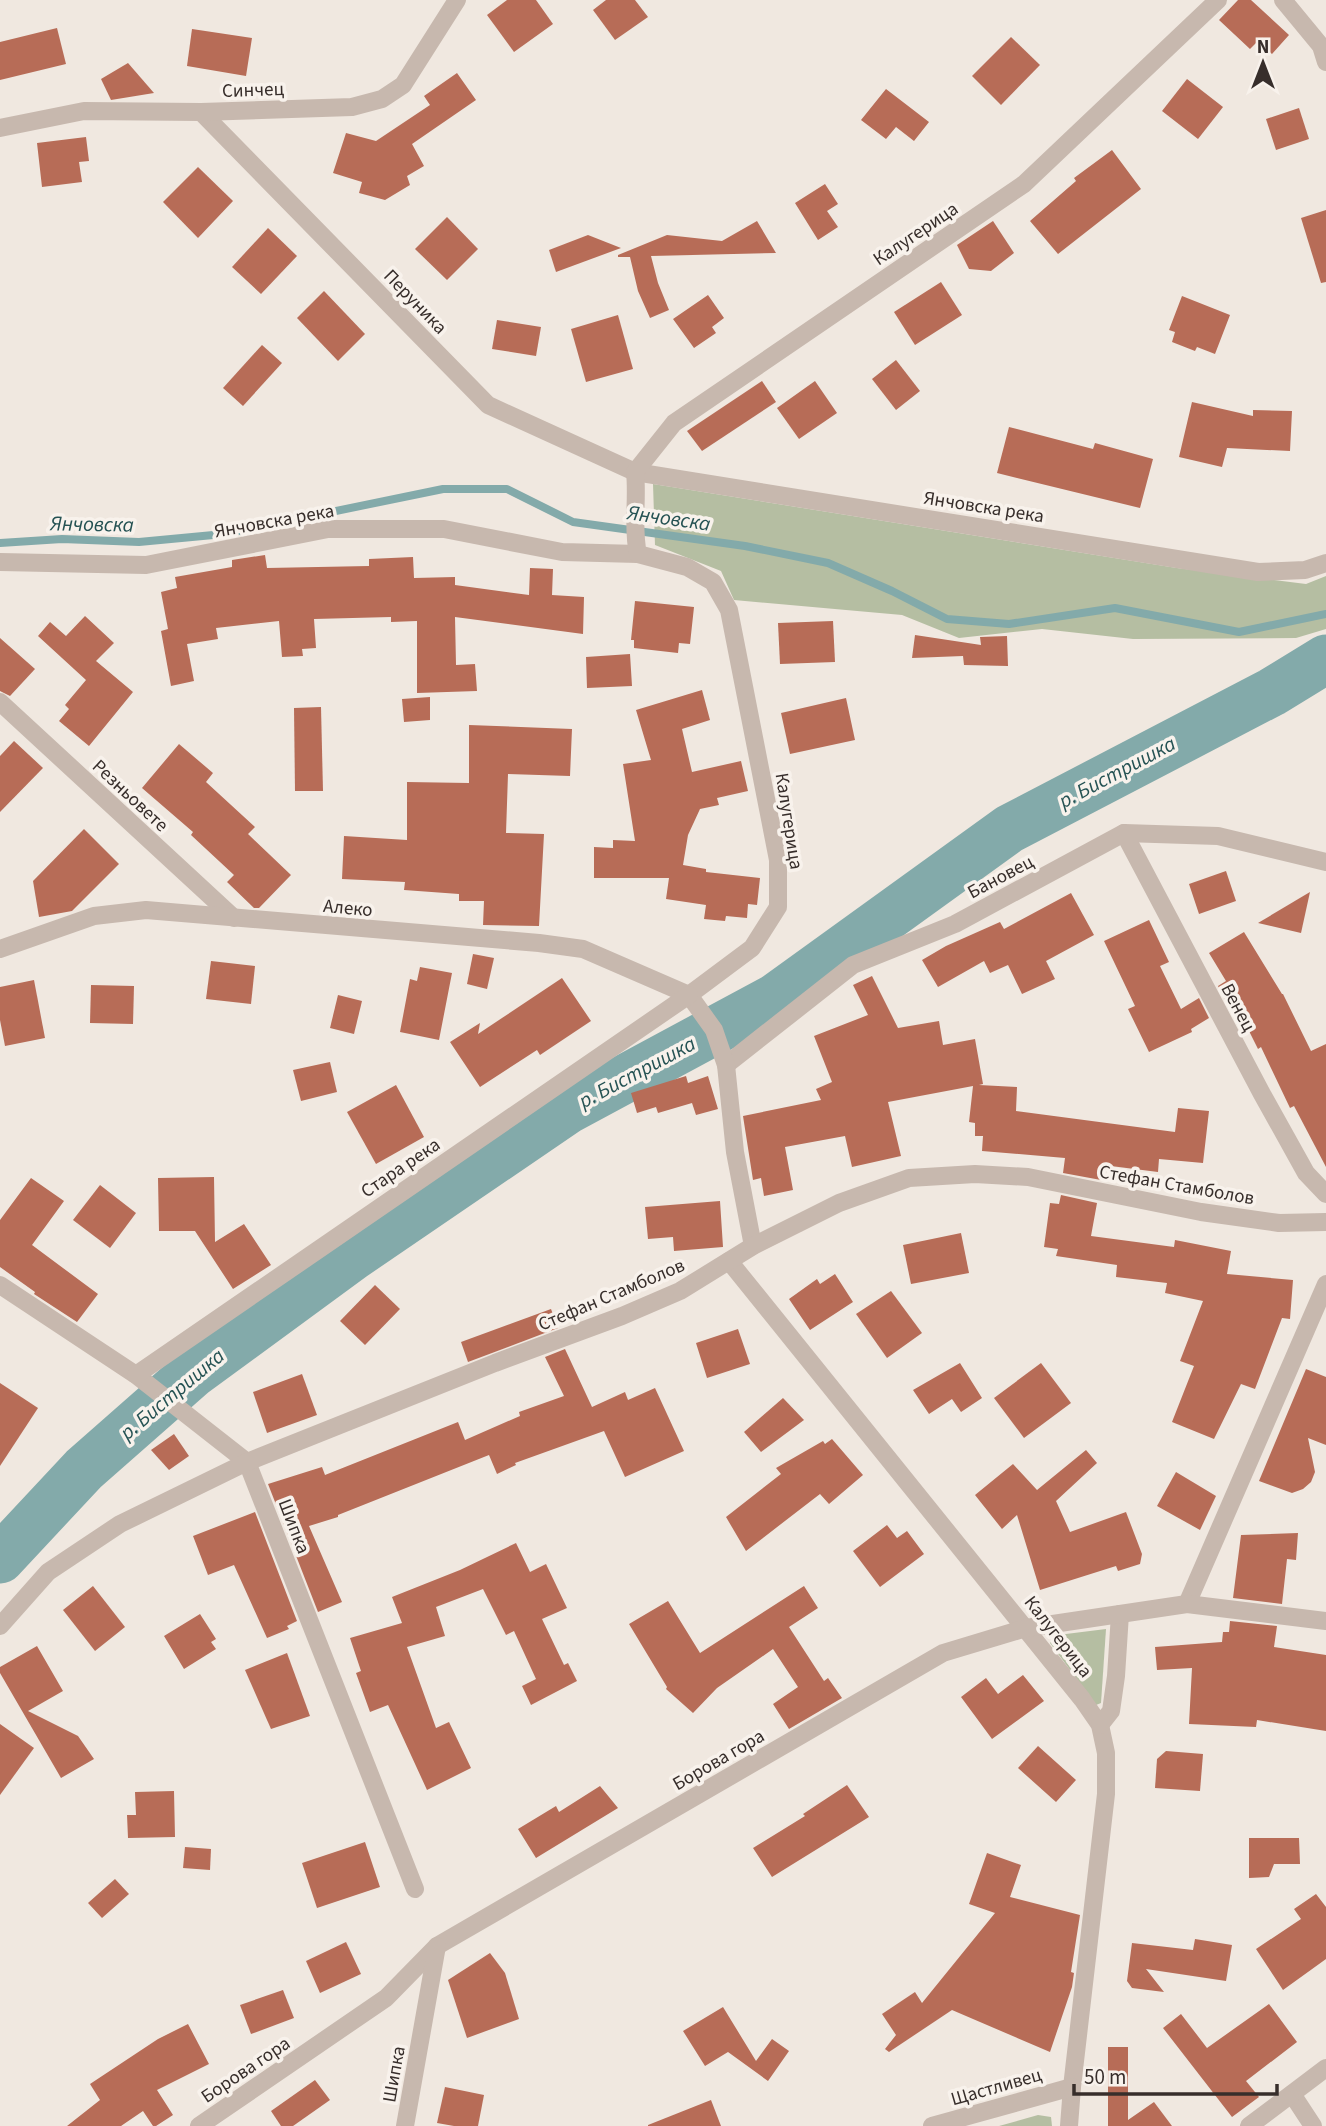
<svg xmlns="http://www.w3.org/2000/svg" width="1326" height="2126" viewBox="0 0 1326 2126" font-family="'Source Sans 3',sans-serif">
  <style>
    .green { fill: #b5bea2 }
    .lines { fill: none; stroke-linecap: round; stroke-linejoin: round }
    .stream { stroke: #83aaaa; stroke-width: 8 }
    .river { stroke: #83aaaa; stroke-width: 49 }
    .building { fill: #b76c57 }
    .minor { stroke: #c7b8ae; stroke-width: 18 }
    .labels { text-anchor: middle; stroke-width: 7; stroke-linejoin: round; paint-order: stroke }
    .street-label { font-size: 19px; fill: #372e2b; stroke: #f8f2ec }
    .water-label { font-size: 21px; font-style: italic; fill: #255253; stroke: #f8f2ec }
  </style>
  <rect width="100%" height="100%" fill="#f0e8e0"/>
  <g class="green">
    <polygon points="653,484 1177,568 1306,584 1326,576 1326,629 1296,638 1133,639 1042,629 959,638 902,615 734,600 721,571 655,545"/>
    <polygon points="1106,1629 1101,1703 1096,1705 1050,1643 1058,1635"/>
    <polygon points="1038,2115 1051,2117 1052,2126 999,2126"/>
  </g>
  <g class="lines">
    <polyline class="stream" points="0,543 62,539 139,542 224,534 443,489 507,489 573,522 745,546 828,563 892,591 947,619 1009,624 1115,608 1239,632 1326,614"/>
    <polyline class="river" points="0,1559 84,1469 192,1374 353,1256 567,1110 775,998 1009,829 1272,692 1326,659"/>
  </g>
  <g class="building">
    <polygon points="507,0 536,0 553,24 514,52 487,15"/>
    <polygon points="606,0 635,0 648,17 615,40 593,10"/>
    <polygon points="1238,0 1251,0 1289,35 1272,54 1258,41 1250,49 1219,20"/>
    <polygon points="57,28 66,64 0,80 0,42"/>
    <polygon points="192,29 252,38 246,76 187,66"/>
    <polygon points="1011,37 1040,65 1001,105 972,76"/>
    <polygon points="128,63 154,93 111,100 101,79"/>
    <polygon points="457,73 476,100 412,144 424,166 407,176 410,185 385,200 359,193 362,182 333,173 346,133 376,141 430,105 424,96"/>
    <polygon points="1187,79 1223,107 1198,139 1162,111"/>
    <polygon points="886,89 929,122 914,141 896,127 886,139 861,120"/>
    <polygon points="1299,108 1309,139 1276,150 1266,119"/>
    <polygon points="86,137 89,161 79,162 82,182 42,187 37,143"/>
    <polygon points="1112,150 1141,189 1058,254 1030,221 1076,181 1074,178"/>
    <polygon points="198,167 233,201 198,238 163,202"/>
    <polygon points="825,184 838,204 827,211 838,227 818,240 795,203"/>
    <polygon points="1326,210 1326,282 1321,283 1301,218"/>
    <polygon points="447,217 478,249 447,280 415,249"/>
    <polygon points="757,221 776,253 651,256 658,283 669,310 650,318 638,291 630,257 618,257 618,255 667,235 722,241"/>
    <polygon points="993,221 1014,253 991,271 969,269 957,245"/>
    <polygon points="268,228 297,256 261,294 232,267"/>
    <polygon points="588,235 621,248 556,272 549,250"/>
    <polygon points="941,282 962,315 915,345 894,312"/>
    <polygon points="324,291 365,334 338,361 297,318"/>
    <polygon points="708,295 724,318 712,327 716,333 694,348 673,319"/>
    <polygon points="1182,296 1230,315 1215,354 1197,347 1195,351 1172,342 1175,332 1169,330"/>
    <polygon points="618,315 633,369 586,382 571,329"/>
    <polygon points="497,320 541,327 536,356 492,349"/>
    <polygon points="262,345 282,363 243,406 223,388"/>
    <polygon points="896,360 920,391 896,410 872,379"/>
    <polygon points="762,381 776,402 702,451 687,431"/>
    <polygon points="815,381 837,413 799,439 777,408"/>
    <polygon points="1192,402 1253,416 1253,410 1292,411 1290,451 1227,448 1222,467 1179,457"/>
    <polygon points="1009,427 1093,449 1095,443 1153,459 1140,508 997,473"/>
    <polygon points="265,555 267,568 369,566 369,559 413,557 414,578 455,577 455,585 529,595 530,568 553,569 552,595 584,597 583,634 455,617 456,665 475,664 477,691 417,693 417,621 391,622 391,617 314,619 316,648 302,649 303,656 282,657 279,621 216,628 218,639 187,644 194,681 171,686 161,631 168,629 161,592 177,588 175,577 232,567 232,560"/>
    <polygon points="635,601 694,607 690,644 679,643 678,653 634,648 634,640 631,640"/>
    <polygon points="85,616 114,643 96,661 133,692 89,746 59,721 69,709 65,705 86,680 38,636 50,622 66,636"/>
    <polygon points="833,621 835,662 780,664 778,623"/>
    <polygon points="915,635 981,645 980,637 1007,636 1008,666 964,665 963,656 912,658"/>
    <polygon points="0,638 35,669 10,696 0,691"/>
    <polygon points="630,654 632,686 587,688 586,657"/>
    <polygon points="702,690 710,720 682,729 692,772 741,761 748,791 717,798 719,805 700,809 688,835 683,865 706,869 706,872 760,878 757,905 748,904 747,918 726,916 725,921 704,919 706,905 666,899 669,878 594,878 594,847 613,848 613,840 635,841 623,764 651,760 636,710"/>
    <polygon points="430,697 430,720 404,722 402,699"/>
    <polygon points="846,698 855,740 790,754 781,713"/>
    <polygon points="321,707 323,791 295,791 294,708"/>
    <polygon points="469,725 572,729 570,776 508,774 506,833 544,834 539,926 483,925 484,901 459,901 459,894 404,890 405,882 342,879 344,836 407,840 407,782 469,783"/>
    <polygon points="14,741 43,768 0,812 0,756"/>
    <polygon points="179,744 213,773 206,782 255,827 248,834 291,875 259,908 254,908 227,882 234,875 191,835 193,832 142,788"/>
    <polygon points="84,829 119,864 72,911 39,917 33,881"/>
    <polygon points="1226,871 1236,901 1199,914 1189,884"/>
    <polygon points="1310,892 1301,933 1258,923"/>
    <polygon points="1071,893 1094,935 1046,961 1055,979 1022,994 1008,965 990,973 984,961 938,987 922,960 946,946 1000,922 1004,929"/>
    <polygon points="1149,920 1169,962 1160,966 1181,1009 1199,998 1209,1018 1191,1029 1192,1032 1149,1052 1128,1009 1135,1006 1104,941"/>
    <polygon points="1244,932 1282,994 1283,994 1311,1051 1326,1044 1326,1167 1294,1106 1290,1108 1261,1047 1258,1049 1235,1003 1229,1007 1218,986 1226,981 1209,953"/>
    <polygon points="473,954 494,958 487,989 467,984"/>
    <polygon points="211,961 255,966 251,1004 206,999"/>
    <polygon points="420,967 452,973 439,1040 400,1032 410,979 417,981"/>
    <polygon points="872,976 898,1028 939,1021 943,1045 975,1039 983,1084 979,1085 1017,1087 1016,1111 1175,1132 1178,1108 1209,1111 1203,1163 1159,1159 1158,1172 1103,1165 1101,1180 1063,1173 1065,1158 982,1151 983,1136 975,1136 975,1123 969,1122 973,1086 888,1102 901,1156 852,1167 845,1136 785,1147 793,1190 764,1196 761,1178 753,1180 743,1116 821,1100 816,1089 832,1082 814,1036 868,1015 853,985"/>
    <polygon points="562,978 591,1021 540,1055 537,1050 480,1087 450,1042 480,1023 478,1034"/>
    <polygon points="34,980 45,1038 5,1046 0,1020 0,987"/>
    <polygon points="91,985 134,986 133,1024 90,1023"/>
    <polygon points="338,995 362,1001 354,1034 330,1028"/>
    <polygon points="330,1062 337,1092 301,1101 293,1070"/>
    <polygon points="686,1076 688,1083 708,1076 718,1109 696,1115 692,1103 658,1113 656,1107 637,1113 631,1093"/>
    <polygon points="396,1085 424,1137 376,1164 347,1112"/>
    <polygon points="214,1177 215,1242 244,1224 271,1265 233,1289 195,1231 159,1231 158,1178"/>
    <polygon points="31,1178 64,1201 32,1245 98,1294 77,1322 34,1294 35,1292 0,1267 0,1220"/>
    <polygon points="100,1185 136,1213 110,1248 73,1220"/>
    <polygon points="1061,1195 1097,1203 1091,1236 1174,1247 1175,1240 1231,1251 1227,1274 1293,1280 1290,1319 1282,1318 1255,1389 1241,1384 1214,1439 1172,1422 1194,1366 1180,1361 1203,1301 1165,1293 1167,1283 1116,1277 1117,1265 1056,1256 1058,1249 1044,1247 1050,1203 1059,1204"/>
    <polygon points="720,1201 723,1247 674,1251 673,1237 648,1239 645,1207"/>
    <polygon points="961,1233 969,1273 911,1284 903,1245"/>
    <polygon points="835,1274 853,1302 810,1330 789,1299 817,1279 820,1284"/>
    <polygon points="375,1285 400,1309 365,1345 340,1321"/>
    <polygon points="891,1291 922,1333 887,1358 856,1314"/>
    <polygon points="551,1309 558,1328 468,1362 461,1342"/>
    <polygon points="738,1329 750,1364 707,1378 696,1343"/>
    <polygon points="565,1349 592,1407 625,1392 628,1400 655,1388 684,1451 625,1477 604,1431 515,1463 516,1465 497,1474 489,1455 338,1515 338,1517 309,1526 342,1602 318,1612 268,1484 322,1467 325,1475 458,1422 465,1440 520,1416 519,1412 564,1396 545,1357"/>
    <polygon points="960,1363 982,1398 961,1412 952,1399 929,1414 913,1390"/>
    <polygon points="1041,1363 1071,1403 1024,1438 994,1398"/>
    <polygon points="1306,1369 1326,1377 1326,1445 1308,1438 1315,1472 1311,1482 1303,1489 1292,1493 1259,1481"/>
    <polygon points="302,1374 317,1415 267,1433 253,1392"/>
    <polygon points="0,1383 38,1408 0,1466"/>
    <polygon points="783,1398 804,1420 761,1452 744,1432"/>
    <polygon points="174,1434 189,1456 169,1470 151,1450"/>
    <polygon points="832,1439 863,1475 829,1504 820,1494 746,1551 726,1517 781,1474 776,1468 823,1441 825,1444"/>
    <polygon points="1086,1450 1097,1463 1056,1501 1070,1532 1126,1512 1142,1554 1140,1564 1118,1571 1116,1566 1040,1590 1017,1515 1002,1529 975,1495 1013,1464 1037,1490"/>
    <polygon points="1176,1472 1216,1496 1200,1530 1157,1506"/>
    <polygon points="255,1512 297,1621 287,1626 289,1629 267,1638 234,1565 208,1575 193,1536"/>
    <polygon points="887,1525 897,1538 907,1531 924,1554 880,1587 853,1551"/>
    <polygon points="1298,1533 1296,1560 1287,1559 1282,1604 1233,1598 1241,1535"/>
    <polygon points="516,1543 530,1572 546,1564 567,1608 542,1619 564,1665 568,1663 577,1681 531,1705 522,1686 536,1679 514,1631 506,1635 483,1589 436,1607 445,1636 407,1647 436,1728 449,1722 471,1768 427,1790 388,1705 370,1712 356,1673 361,1671 350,1638 402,1623 392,1597 460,1570"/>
    <polygon points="93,1586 125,1627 95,1651 63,1610"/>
    <polygon points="804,1586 818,1608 789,1627 824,1681 828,1678 842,1698 789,1729 773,1704 798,1687 773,1649 717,1688 693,1713 666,1689 667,1687 629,1624 668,1601 700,1653"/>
    <polygon points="200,1614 216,1639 211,1642 216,1649 184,1669 164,1636"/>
    <polygon points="1230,1621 1277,1626 1274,1647 1326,1655 1326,1731 1257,1720 1256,1727 1189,1724 1192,1668 1157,1670 1155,1647 1222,1642 1223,1632 1229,1632"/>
    <polygon points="37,1646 63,1691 28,1711 78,1736 94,1759 61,1778 0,1673 0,1667"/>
    <polygon points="287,1653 310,1716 271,1729 245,1670"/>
    <polygon points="1023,1675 1044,1701 992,1739 961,1697 986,1678 998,1694"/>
    <polygon points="0,1724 34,1748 0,1795"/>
    <polygon points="1038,1746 1076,1780 1056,1802 1018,1768"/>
    <polygon points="1166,1751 1203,1754 1200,1791 1155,1788 1157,1759"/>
    <polygon points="847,1785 869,1817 772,1877 753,1848 805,1816 803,1814"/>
    <polygon points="600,1786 618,1808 536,1858 518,1829 556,1806 559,1812"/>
    <polygon points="174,1791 175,1837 128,1838 127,1815 136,1815 135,1792"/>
    <polygon points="1249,1838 1299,1838 1300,1864 1274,1864 1269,1877 1249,1878"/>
    <polygon points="365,1842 380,1887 317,1908 302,1863"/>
    <polygon points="185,1847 211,1849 210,1870 183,1868"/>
    <polygon points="987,1853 1021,1865 1010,1897 1080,1915 1071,1972 1074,1973 1072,1987 1050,2052 952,2010 889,2052 885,2049 896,2035 882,2014 915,1992 922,2003 995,1913 969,1904"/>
    <polygon points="115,1879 129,1894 102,1918 88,1903"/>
    <polygon points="1316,1894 1326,1907 1326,1959 1283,1990 1256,1949 1301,1919 1294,1909"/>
    <polygon points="1195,1939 1232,1945 1226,1981 1146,1969 1164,1992 1132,1988 1127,1981 1132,1943 1193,1950"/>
    <polygon points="346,1942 361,1974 320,1993 306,1961"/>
    <polygon points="490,1953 505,1973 519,2019 467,2038 448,1980"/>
    <polygon points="283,1990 294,2018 251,2034 240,2005"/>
    <polygon points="1269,2004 1297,2042 1246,2081 1259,2097 1232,2117 1163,2028 1181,2014 1207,2048"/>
    <polygon points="723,2007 756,2061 772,2039 789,2051 768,2081 728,2052 705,2066 683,2031"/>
    <polygon points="188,2024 209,2064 157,2090 173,2115 156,2126 153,2126 143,2111 121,2126 67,2126 100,2100 90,2084 158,2039"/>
    <polygon points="1108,2047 1128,2047 1128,2120 1154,2102 1172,2126 1108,2126"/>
    <polygon points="315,2080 330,2100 293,2126 281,2126 271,2111"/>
    <polygon points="445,2087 484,2095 478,2126 454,2126 437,2123"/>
    <polygon points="711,2100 721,2126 648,2126 648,2125"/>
  </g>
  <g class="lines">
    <g class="minor">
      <polyline points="1283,0 1321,46 1326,62"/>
      <polyline points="201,112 488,405 635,472 1258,572 1305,570 1326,563"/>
      <polyline points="0,128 84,111 201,112 352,107 382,99 403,85 457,0"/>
      <polyline points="0,562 146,565 328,529 444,529 562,552 638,554"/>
      <polyline points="0,702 234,918"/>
      <polyline points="1124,833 1262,1094 1306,1173 1326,1194"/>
      <polyline points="0,949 94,916 146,910 539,943 583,949 689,995"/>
      <polyline points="726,1065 853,965 955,924 1124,833 1218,836 1326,862"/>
      <path d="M753,1246L735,1152L726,1065L714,1030L689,995L752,948L778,907V860L729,610L713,582L687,567L638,554C632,527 638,499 635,472L674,423L1024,184L1218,0"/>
      <polyline points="729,1261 1082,1699 1100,1725 1106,1753 1106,1794 1072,2087 1069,2126"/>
      <polyline points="0,1285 136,1375 247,1462 415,1889"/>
      <polyline points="136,1375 689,995"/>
      <polyline points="1187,1604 1326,1284"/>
      <polyline points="0,1626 48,1572 120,1524 247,1462 495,1363 622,1316 680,1291 753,1246 839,1203 909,1178 975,1174 1028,1177 1201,1212 1279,1223 1326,1222"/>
      <polyline points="1100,1725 1111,1711 1116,1676 1120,1614"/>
      <polyline points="1292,2094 1313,2126"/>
      <polyline points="199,2126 386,1998 437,1946 943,1653 1026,1628 1187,1604 1326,1621"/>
      <polyline points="405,2126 437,1946"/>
      <polyline points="932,2126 1072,2087"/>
      <polyline points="1249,2126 1326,2068"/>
    </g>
  </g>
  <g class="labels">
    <g class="street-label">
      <text transform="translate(253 89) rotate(-2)" y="7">Синчец</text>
      <text transform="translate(915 233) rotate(-34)" y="7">Калугерица</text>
      <text transform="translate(416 301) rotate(46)" y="7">Перуника</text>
      <text transform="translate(984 506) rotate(9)" y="7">Янчовска река</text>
      <text transform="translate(274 520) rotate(-10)" y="7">Янчовска река</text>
      <text transform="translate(131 795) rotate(43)" y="7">Резньовете</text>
      <text transform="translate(790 821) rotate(81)" y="7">Калугерица</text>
      <text transform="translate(1000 876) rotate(-28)" y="7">Бановец</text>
      <text transform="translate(348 907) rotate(5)" y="7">Алеко</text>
      <text transform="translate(1239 1007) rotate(62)" y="7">Венец</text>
      <text transform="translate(400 1167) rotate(-34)" y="7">Стара река</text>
      <text transform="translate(1177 1184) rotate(10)" y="7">Стефан Стамболов</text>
      <text transform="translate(611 1294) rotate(-23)" y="7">Стефан Стамболов</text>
      <text transform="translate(295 1526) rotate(69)" y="7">Шипка</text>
      <text transform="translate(1059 1636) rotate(52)" y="7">Калугерица</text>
      <text transform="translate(718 1759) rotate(-30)" y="7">Борова гора</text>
      <text transform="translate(245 2069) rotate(-34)" y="7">Борова гора</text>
      <text transform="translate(393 2074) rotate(-80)" y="7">Шипка</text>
      <text transform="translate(996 2086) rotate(-16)" y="7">Щастливец</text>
    </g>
    <g class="water-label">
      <text transform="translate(669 518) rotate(8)" y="7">Янчовска</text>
      <text transform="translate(92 524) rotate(1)" y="7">Янчовска</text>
      <text transform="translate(1117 772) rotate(-28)" y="7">р. Бистришка</text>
      <text transform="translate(637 1072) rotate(-28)" y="7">р. Бистришка</text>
      <text transform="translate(172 1394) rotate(-40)" y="7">р. Бистришка</text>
    </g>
  </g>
  <g transform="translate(1263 63)" stroke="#f8f2ec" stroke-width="5" paint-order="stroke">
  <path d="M0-5L12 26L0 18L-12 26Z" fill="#372e2b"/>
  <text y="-10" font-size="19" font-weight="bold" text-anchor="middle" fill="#372e2b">N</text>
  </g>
  <path d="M1074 2084v10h203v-10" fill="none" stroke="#372e2b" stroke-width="3.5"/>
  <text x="1084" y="2084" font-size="21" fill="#372e2b" stroke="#f8f2ec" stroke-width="5" paint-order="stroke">50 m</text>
</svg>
